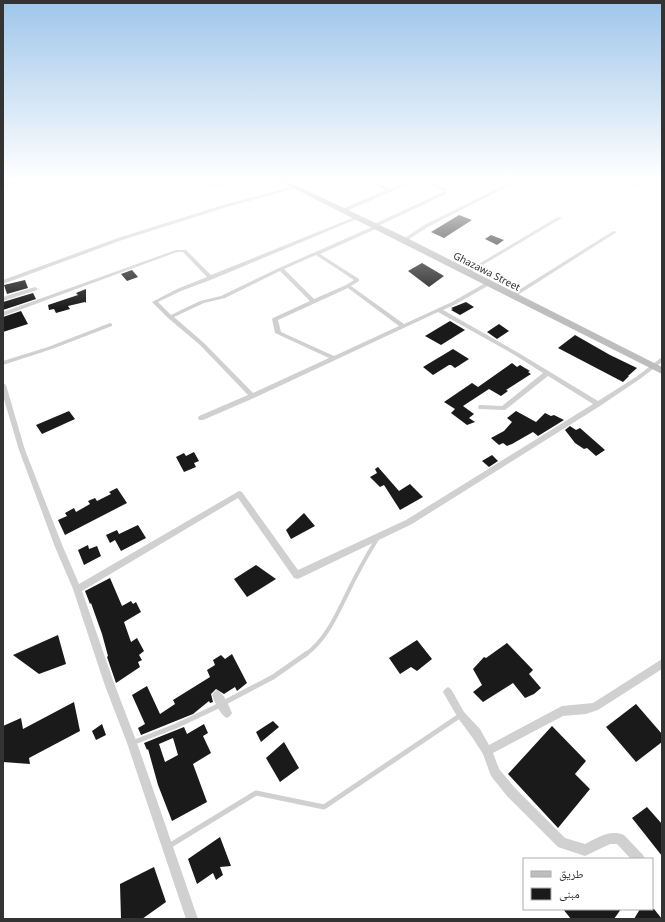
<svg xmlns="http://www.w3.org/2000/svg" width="665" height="922" viewBox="0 0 665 922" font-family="'Noto Sans','Noto Naskh Arabic',sans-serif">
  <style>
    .building { fill: #1a1a1a; fill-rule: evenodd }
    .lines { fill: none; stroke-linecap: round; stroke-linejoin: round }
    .path { stroke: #cdcdcd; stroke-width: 1; stroke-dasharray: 1.5 1.5; stroke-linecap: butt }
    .service-far1 { stroke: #d0d0d0; stroke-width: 4 }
    .service { stroke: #d0d0d0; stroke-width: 5 }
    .minor { fill: #d0d0d0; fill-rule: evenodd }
    .secondary { fill: #bdbdbd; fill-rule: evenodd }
    .labels { text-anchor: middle; stroke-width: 4; stroke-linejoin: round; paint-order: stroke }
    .far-street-label { font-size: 10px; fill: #333; stroke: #fff }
  </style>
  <rect width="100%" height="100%" fill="#fff"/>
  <g class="building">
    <polygon points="459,215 472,220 444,238 431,232"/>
    <polygon points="491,235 504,240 497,245 485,239"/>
    <polygon points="422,263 444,276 429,287 408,271"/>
    <polygon points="132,270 138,277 127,281 121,274"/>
    <polygon points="25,280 28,288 7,294 4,285"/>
    <polygon points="86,289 86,303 85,302 68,306 70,309 56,313 54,309 49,310 48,305 78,295 76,293"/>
    <polygon points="33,293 36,299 3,310 3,302"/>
    <polygon points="466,302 474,307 460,315 451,310 453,309 451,308"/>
    <polygon points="21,311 28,324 3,332 3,317"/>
    <polygon points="450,321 465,330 441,345 425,336"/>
    <polygon points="499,324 509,331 497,339 487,332"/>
    <polygon points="575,335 610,355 637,368 628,376 629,376 623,382 558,348"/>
    <polygon points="453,349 469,359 455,368 451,365 449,365 433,375 423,367"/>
    <polygon points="512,363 517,367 520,365 530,371 528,372 531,374 506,390 508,391 501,396 489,389 463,406 474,414 469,418 475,422 467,425 451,413 455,409 444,402 472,383 478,387"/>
    <polygon points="69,411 75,419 42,434 36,425"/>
    <polygon points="516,411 536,422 545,413 551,416 554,415 564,420 538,436 533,432 512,444 507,446 503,443 499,445 491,438 504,431 512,422 507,418"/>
    <polygon points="570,426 576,430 580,428 605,450 596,456 587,448 584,449 575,443 565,430"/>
    <polygon points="194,452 199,461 194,463 196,467 184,472 176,457 184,453 186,456"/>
    <polygon points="492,455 498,461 489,467 482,461"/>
    <polygon points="378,467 399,491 410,484 423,497 400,510 384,485 380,487 370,477 377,473 375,469"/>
    <polygon points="117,488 127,503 65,535 58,520 67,516 65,513 74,508 76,512 90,504 88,501 95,498 97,501 111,494 109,492"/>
    <polygon points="304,513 315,526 291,539 286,530"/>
    <polygon points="138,525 146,538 121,551 115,540 110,543 106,535 117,530 119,534"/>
    <polygon points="88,545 89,549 97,546 101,556 84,565 78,550"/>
    <polygon points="256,565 276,579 247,597 234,579"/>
    <polygon points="110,578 122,606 131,601 133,604 136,602 141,612 124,622 131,642 137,638 144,651 139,655 142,660 138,662 140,667 116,683 107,657 108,656 102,634 91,603 90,604 85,591"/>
    <polygon points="58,635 66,664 39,674 13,655"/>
    <polygon points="417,640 432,659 417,671 411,667 400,674 389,658"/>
    <polygon points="507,643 533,670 529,674 541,688 534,694 525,698 513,683 483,702 473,692 482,685 473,669 484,657 486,658"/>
    <polygon points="232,654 247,683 237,691 235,687 224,694 216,689 211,694 213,702 210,703 209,701 193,714 141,735 138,728 145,724 132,695 147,686 160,714 175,704 173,700 210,677 207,670 215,665 213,660 221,655 225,659"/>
    <polygon points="74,702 80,731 29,758 30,764 3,762 3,726 21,718 23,729"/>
    <polygon points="636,704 662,734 662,742 636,762 606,727"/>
    <polygon points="273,721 279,727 261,742 256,732"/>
    <polygon points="102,724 106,735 96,740 92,731"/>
    <path d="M204,724L208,733L203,736L211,753L193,764L207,802L172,821L158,785L148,749L147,750L144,743L184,727L187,734ZM173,738L178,755L165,762L159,744Z"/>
    <polygon points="552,726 586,761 575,774 590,789 558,828 508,774"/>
    <polygon points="284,742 299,768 280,782 266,758"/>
    <polygon points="647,807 662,824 662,856 632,818"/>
    <polygon points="220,837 231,866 220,867 223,875 216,880 213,873 197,884 188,859"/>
    <polygon points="154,867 166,902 142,919 121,919 120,884"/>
    <polygon points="563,909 621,909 614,919 571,919"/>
    <polygon points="640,909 654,909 662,919 634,919"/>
  </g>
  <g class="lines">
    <polyline class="path" points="519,184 550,195"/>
    <path class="service-far1" d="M305,655C326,640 336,616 347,594C356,575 366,557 377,539"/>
    <g class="service">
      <polyline points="132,743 176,726 214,708 273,677 306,654"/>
      <polyline points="169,846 256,793 324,807 461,715"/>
    </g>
    <g class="minor">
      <polygon points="25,180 31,180 3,187 3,185"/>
      <polygon points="197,180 202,180 215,185 228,180 233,180 215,187"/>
      <polygon points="366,180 371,180 390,189 411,180 416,180 393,191 392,192 390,192 344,212 340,212 340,210 386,190"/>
      <polygon points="646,180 651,180 634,187 631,186"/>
      <polygon points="513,181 516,182 428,227 406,241 402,240 424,225"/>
      <path d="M430,182L447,189L446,194L378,226V228L320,254L359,279V281L351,286L404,324L452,302L487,282H491V284L456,304L443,310L517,352L598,401L636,377L662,357V362L640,379L600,406L412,524L300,578L297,579L294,578L238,498L82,591L114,683L137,743L198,919H186L127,743L104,683L73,589L55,547L19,450L3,396V383L6,385L25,450L63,547L79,584L239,491L242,492L298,570L406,520L593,404L548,376L505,410L479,409L478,407L479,405H481L502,406L543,373L513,354L438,312L254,398L203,420H199L198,418L199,416L248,395L200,345L168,318L152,302L177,289L207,277L183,252H177L3,316V312L176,250H186L211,275L355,217L359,218L213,279L181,291L158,302L171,315L200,301L221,296L279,268L372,227V225L443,192L444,191L429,184L428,183ZM316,255L354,280L346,285L314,299L284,269ZM280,271L310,301L273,318L272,319L275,333L329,358L253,393L204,343L174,317L204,303L225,298ZM348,288L399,326L334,356L281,332L278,320Z"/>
      <polygon points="295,186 297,187 296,188 227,207 122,240 3,284 3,280 118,238 223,205"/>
      <polygon points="558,217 562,218 469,273 465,272"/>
      <polygon points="613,231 617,232 516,296 514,297 511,295"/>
      <polygon points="35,287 38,289 37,290 3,301 3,297"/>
      <polygon points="110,323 112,324 112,326 52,349 3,365 3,361 48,347"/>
      <path d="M662,659V669L598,710L586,714L563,716L493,753L499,769L515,788L565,838L585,844C597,838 610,829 624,835L643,855L645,859H631L617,844H610L585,856L558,847L507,796L491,776L483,754L472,737L458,718L443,692L445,689L448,687L451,689L464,712L480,729L489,745L562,706L593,703Z"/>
      <path d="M217,690C224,693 229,706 232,713L230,716L227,718C220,715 215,702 212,695L214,692Z"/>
    </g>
    <polygon class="secondary" points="277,180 285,180 407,238 662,367 662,374"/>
  </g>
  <linearGradient id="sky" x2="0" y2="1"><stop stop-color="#9ec6ea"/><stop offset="0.58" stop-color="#fff"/><stop offset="1" stop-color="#fff" stop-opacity="0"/></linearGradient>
  <rect width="665" height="309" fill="url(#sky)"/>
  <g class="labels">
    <g class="far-street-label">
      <text transform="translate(487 271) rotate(27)" y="4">Ghazawa Street</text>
    </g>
  </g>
  <rect width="665" height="922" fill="none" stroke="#333333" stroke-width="8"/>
  <rect x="523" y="858" width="130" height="52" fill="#ffffff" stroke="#adadad"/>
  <rect x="531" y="871" width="20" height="6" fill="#bdbdbd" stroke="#adadad"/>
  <text x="559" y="878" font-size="12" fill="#333333">طريق</text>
  <rect x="531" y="888" width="20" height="12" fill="#1a1a1a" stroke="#adadad"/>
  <text x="559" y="898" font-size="12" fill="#333333">مبنى</text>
</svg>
